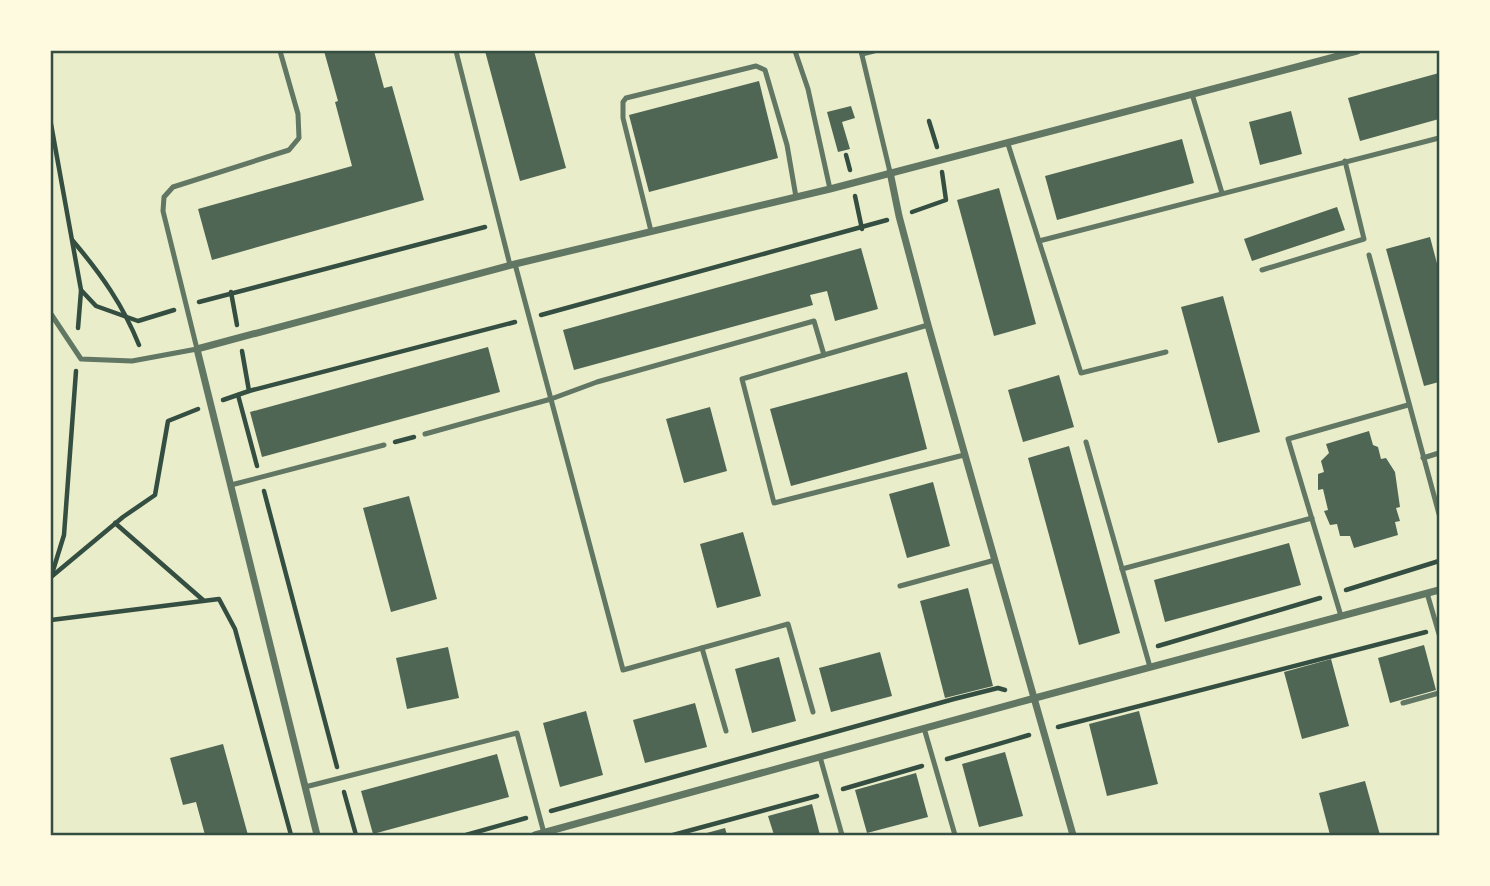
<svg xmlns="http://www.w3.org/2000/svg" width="1490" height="886" viewBox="0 0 1490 886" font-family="Lora,serif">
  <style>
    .building { fill: #4f6655 }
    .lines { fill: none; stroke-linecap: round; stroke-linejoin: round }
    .path { stroke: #344e41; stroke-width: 4.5 }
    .service { stroke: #617663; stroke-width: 5 }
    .minor { stroke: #617663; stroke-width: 7 }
    .neatline { fill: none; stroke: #344e41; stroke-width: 2.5 }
  </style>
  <rect width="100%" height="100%" fill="#e9edc9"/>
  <g class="building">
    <polygon points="324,51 374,51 384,88 392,86 424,200 212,260 198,209 352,166 335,102 338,101"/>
    <polygon points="485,51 534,51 566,168 520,181"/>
    <polygon points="1439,73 1439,119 1360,141 1348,98"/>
    <polygon points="759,81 778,158 649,192 629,115"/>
    <polygon points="851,106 855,118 842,122 850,149 838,152 827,112"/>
    <polygon points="1291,111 1302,154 1260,165 1249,122"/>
    <polygon points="1182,139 1194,183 1057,220 1045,176"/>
    <polygon points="999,188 1036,324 994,336 957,200"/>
    <polygon points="1337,207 1345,230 1252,261 1244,239"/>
    <polygon points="1430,237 1439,271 1439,382 1424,386 1386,249"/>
    <polygon points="861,248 878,309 835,321 827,291 810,295 813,305 574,370 563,330"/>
    <polygon points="1223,296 1260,432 1218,443 1181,307"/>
    <polygon points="488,347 500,392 262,457 250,412"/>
    <polygon points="907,372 927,449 791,486 770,409"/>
    <polygon points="1059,375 1074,427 1023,442 1008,390"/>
    <polygon points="710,407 727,471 684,483 666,419"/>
    <polygon points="1369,431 1373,445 1378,447 1381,459 1386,458 1395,472 1400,507 1396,508 1400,521 1395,522 1398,535 1354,548 1350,536 1340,536 1337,524 1330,525 1324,511 1328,510 1323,489 1318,490 1318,474 1324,472 1321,461 1329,453 1326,444"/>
    <polygon points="1069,446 1120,633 1079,645 1028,458"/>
    <polygon points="933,482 950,546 907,558 889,494"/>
    <polygon points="409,496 437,599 391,612 363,508"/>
    <polygon points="743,532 761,596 717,608 700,544"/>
    <polygon points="1289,543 1301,585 1165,622 1154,580"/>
    <polygon points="968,588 993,686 945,698 920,601"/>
    <polygon points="1424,645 1436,690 1390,703 1378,658"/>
    <polygon points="448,647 459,698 407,709 396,658"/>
    <polygon points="880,652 892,696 831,712 819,668"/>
    <polygon points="779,657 796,721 752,733 735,669"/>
    <polygon points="1331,659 1349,726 1302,739 1284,672"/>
    <polygon points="695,703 707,747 645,763 633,720"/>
    <polygon points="586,711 603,775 560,787 543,723"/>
    <polygon points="1139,711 1158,784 1107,796 1089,724"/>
    <polygon points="223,744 248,835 205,835 196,802 183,805 170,758"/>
    <polygon points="1005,752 1023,816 979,827 962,764"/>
    <polygon points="497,754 509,797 373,834 361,791"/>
    <polygon points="916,773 928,817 867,833 855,790"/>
    <polygon points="1365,781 1380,835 1330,835 1319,793"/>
    <polygon points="812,804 820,835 774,835 768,816"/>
    <polygon points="725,828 727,835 703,835 703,834"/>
  </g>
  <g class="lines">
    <g class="path">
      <polyline points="929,121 937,147"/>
      <polyline points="51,124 81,290 96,306 138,321 174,310"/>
      <polyline points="846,155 850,170"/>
      <polyline points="855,196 862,229"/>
      <polyline points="912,212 946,200 942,172"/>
      <path d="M73,241C101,274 123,305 139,345"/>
      <polyline points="231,292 237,325"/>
      <polyline points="199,302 485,227"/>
      <polyline points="541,315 887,220"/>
      <polyline points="78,328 81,291"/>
      <polyline points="249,391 515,322"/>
      <polyline points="238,395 257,466"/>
      <polyline points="223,400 249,391 242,351"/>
      <polyline points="395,442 414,437"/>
      <polyline points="264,491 337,767"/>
      <polyline points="115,523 203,600"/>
      <polyline points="51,577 123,517 155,495 168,421 198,409"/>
      <polyline points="51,577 64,535 76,371"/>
      <polyline points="1346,590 1439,561"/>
      <polyline points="51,620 219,599 235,629 291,835"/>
      <polyline points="1158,646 1320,598"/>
      <polyline points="1058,727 1426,632"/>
      <polyline points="947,759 1029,735"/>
      <polyline points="843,789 922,766"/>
      <polyline points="344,792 356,835"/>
      <polyline points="551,811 954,699 998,688 1005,690"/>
      <polyline points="466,835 526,818"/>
      <polyline points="673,835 817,796"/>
    </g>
    <g class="service">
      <polyline points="456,51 510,265"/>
      <polyline points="795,51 808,89 830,189"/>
      <polyline points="861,51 890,172"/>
      <polyline points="862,54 874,51"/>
      <polyline points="1192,94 1222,193"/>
      <polyline points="1008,144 1081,373 1166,352"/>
      <polyline points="651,231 623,118 623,102 626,98 756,66 765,70 787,145 796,197"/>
      <polyline points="1039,241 1439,138"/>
      <polyline points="1369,255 1439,514"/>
      <polyline points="515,264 623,670 788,624 813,712"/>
      <polyline points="1262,270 1364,239 1345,161"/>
      <polyline points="51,314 81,359 132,361 197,349 163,211 164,197 173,187 289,150 299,138 298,114 280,51"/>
      <polyline points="824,355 742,379 774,503 964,455"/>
      <polyline points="425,434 551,399 597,382 814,321 824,355 928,325"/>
      <polyline points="1086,442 1150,667"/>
      <polyline points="1423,458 1439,453"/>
      <polyline points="231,485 384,445"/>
      <polyline points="1122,569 1312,518"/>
      <polyline points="900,586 995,560"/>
      <polyline points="1427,593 1439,634"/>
      <polyline points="1341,616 1288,439 1408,405"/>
      <polyline points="702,648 726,731"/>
      <polyline points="1403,703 1439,693"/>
      <polyline points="924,728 955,835"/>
      <polyline points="820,757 842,835"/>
      <polyline points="305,787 517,733 544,833"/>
    </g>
    <g class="minor">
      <polyline points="890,172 899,216 928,325 1073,835"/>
      <polyline points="317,835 197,349 515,264 830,189 1357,51"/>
      <polyline points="535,835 1035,698 1439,590"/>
    </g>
  </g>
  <rect width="1490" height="886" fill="none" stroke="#fefae0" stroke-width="105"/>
  <rect x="52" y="52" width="1386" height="782" class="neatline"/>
</svg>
